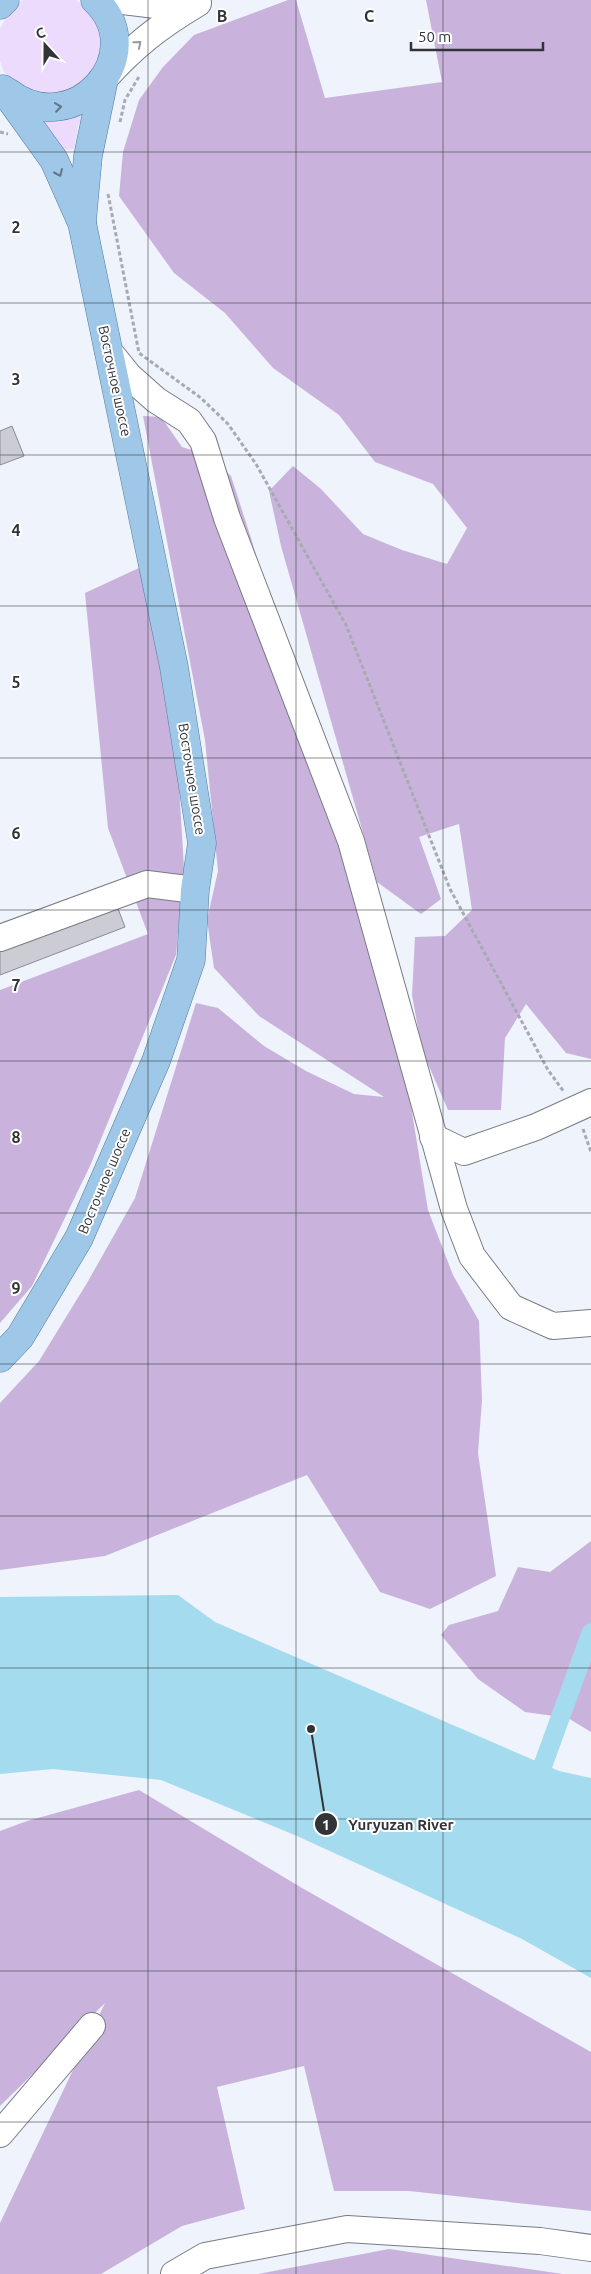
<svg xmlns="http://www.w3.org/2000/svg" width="591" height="2274" viewBox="0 0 591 2274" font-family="Ubuntu,sans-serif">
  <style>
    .green { fill: #ecdbfc }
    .forest { fill: #c9b3dd }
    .water { fill: #a4dbef }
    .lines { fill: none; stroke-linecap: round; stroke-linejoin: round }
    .canal { stroke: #a4dbef; stroke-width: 19 }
    .building { fill: #ccccd5; stroke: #8a8a92 }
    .minor-casing { stroke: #787c83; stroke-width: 28 }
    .major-casing { stroke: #507ca1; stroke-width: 29 }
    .path { stroke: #a7aab0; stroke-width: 3; stroke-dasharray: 4 2.5; stroke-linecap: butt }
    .minor { stroke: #fff; stroke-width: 26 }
    .major { stroke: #9fc7e8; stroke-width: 28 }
    .oneway { stroke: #999a9c }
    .oneway2 { stroke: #647687 }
    .grid { fill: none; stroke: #333438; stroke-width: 1; stroke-opacity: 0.55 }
    .labels { text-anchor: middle; stroke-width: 4; stroke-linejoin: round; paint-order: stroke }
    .street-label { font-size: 14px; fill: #333438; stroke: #fff }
    .grid-label { font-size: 16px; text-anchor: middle; font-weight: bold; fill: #333438; stroke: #fff; stroke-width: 4; stroke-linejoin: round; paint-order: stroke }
    .leader { fill: none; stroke: #333438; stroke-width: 2 }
    .callout-dot { fill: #333438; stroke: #fff; stroke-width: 2 }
    .mark-label { font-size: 15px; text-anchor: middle; font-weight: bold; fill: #fff }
    .callout-label { font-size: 15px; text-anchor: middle; font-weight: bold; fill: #333438; stroke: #fff; stroke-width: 4; stroke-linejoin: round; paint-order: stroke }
  </style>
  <rect width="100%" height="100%" fill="#eff3fb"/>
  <g class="green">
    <polygon points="23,0 76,0 89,11 98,26 102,44 99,61 78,88 46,97 15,85 4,72 0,61 0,29 11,9"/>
    <polygon points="84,115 78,126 74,149 60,151 40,121 56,121"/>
  </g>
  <g class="forest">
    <polygon points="288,0 296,0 325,98 442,82 426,0 591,0 591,1059 566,1053 526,1004 505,1038 501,1110 448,1110 422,1050 412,995 415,937 445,936 472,910 459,824 419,837 441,899 421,914 377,882 281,546 269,491 293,466 321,489 363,534 402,550 447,564 467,528 433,484 375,462 339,415 273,368 225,313 174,273 119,196 123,152 139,100 163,67 194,35"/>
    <polygon points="143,416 161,417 182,447 210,456 231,476 251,538 405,1070 428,1210 453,1275 479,1321 482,1400 478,1453 496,1576 430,1609 380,1592 307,1475 105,1556 0,1570 0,1403 39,1361 87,1283 135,1198 196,1003 218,1008 264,1046 306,1071 354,1094 384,1097 259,1016 214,968 207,920 218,871 205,740"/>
    <polygon points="141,567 164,683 178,769 184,868 176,955 90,1166 32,1286 0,1323 0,990 148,934 108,828 85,593"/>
    <polygon points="591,1541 591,1732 568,1718 525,1712 478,1679 441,1635 449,1625 498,1611 518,1567 550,1572"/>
    <polygon points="139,1790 302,1888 591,2052 591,2211 409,2191 334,2191 304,2066 217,2087 245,2209 182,2226 101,2274 0,2274 0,2223 105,2003 0,2106 0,1831 27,1821"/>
    <polygon points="389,2249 563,2274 258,2274"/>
  </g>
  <polygon class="water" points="178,1595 215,1622 559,1771 591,1778 591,1978 522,1939 297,1836 161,1780 53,1769 0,1774 0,1597"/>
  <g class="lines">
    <polyline class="canal" points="535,1787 591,1633"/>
  </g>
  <g class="building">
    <polygon points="12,426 24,456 0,465 0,431"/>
    <polygon points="117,906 125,927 0,975 0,951"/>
  </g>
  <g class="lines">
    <defs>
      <g id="minor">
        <polyline points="115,0 164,6 193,3"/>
        <path d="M104,79C135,45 158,27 198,3"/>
        <polyline points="108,350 129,376 156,400 189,421 203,441 227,518 351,841 454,1209 472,1256 511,1307 553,1326 591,1323"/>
        <polyline points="0,938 147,884 195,890"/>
        <polyline points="433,1137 464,1152 536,1127 591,1102"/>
        <polyline points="0,2134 92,2026"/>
        <polyline points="174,2274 205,2256 347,2229 540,2241 591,2248"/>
      </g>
      <g id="major">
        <polyline points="0,5 5,0"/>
        <path d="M8,92C74,143 152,54 95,0"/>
        <polyline points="82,221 88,156 104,79"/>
        <polyline points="0,1358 20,1337 79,1238 156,1061 191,960 195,890 202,843 174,667 82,223 54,160 3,89"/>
      </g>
    </defs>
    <use href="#minor" class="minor-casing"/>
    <use href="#major" class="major-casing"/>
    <g class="path">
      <polyline points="120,122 125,100 140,75"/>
      <polyline points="0,132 8,134"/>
      <polyline points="108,194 139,353 201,398 228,424 256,464 346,625 450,889 548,1070 564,1092"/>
      <polyline points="583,1129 591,1152"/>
    </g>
    <use href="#minor" class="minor"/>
    <use href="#major" class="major"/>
  </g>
  <defs><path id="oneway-chevron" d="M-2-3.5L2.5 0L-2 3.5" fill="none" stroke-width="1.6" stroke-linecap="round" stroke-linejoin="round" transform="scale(1.25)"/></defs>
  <use class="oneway" href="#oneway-chevron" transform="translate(138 44) rotate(-40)"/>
  <g class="oneway2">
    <use href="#oneway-chevron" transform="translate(58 107) rotate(-8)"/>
    <use href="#oneway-chevron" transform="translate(59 173) rotate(66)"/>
  </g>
  <path class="grid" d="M148,0V2274M296,0V2274M443,0V2274M0,152H591M0,303H591M0,455H591M0,606H591M0,758H591M0,910H591M0,1061H591M0,1213H591M0,1364H591M0,1516H591M0,1668H591M0,1819H591M0,1971H591M0,2122H591"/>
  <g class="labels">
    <g class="street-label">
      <text transform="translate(115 381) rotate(78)" y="5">Восточное шоссе</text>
      <text transform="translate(192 779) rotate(81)" y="5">Восточное шоссе</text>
      <text transform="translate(104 1181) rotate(-67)" y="5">Восточное шоссе</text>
    </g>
  </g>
  <g class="grid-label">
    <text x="222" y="22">B</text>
    <text x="369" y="22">C</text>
    <text x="16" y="233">2</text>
    <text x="16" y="385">3</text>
    <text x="16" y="536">4</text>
    <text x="16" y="688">5</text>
    <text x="16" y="839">6</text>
    <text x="16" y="991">7</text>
    <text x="16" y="1143">8</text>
    <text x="16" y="1294">9</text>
  </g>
  <path class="leader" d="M311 1729L326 1824"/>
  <g class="callout-dot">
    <circle cx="311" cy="1729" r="5"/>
    <circle cx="326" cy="1824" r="12"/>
  </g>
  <g class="mark-label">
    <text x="326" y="1830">1</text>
  </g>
  <g class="callout-label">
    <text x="401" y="1830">Yuryuzan River</text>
  </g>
  <g transform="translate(45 45) rotate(339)" stroke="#ffffff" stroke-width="4" paint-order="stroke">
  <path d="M0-4L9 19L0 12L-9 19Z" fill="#333438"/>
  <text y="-8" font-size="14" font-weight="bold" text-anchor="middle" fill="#333438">С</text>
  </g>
  <path d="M411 42v8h132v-8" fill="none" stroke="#333438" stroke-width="2.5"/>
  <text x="418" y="42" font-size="15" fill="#333438" stroke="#ffffff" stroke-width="4" paint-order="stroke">50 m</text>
</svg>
